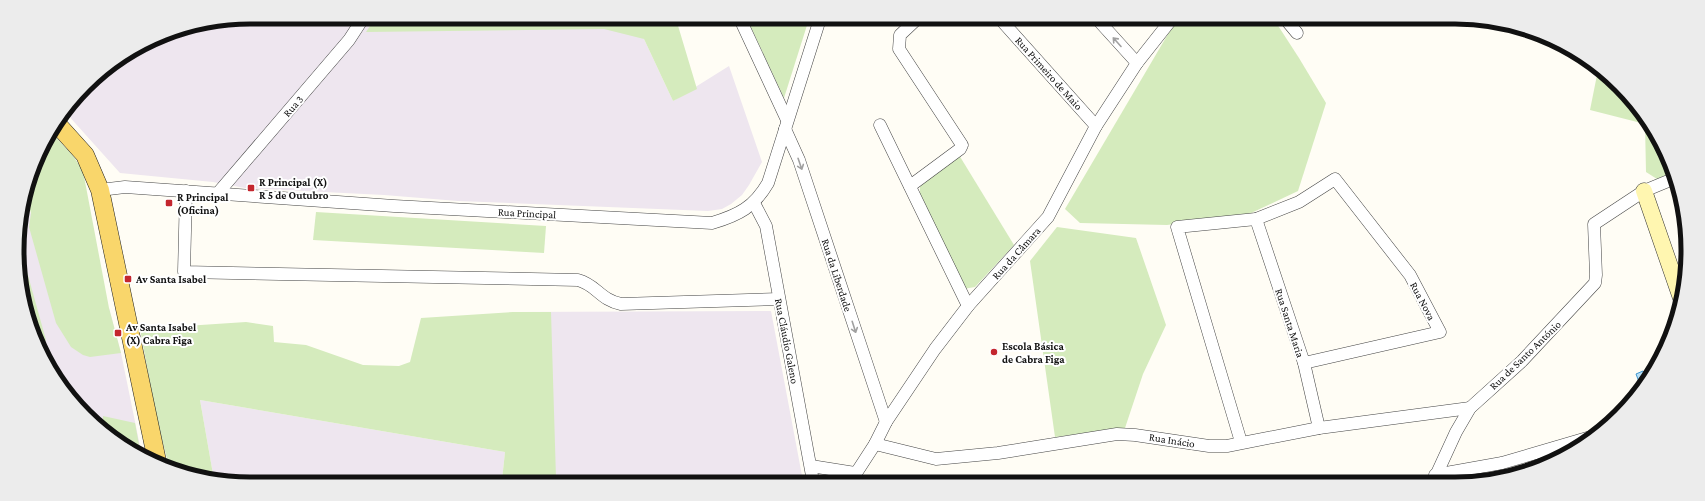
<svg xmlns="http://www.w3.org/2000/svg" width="1705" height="501" viewBox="0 0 1705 501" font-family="'Crimson Pro',serif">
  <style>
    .industrial { fill: #eee6ef }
    .green { fill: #d5ebbd }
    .water { fill: #b9e0f7; stroke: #3f96cf }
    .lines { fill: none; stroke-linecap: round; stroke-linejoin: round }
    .street-casing { stroke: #444; stroke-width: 13 }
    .secondary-casing { stroke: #333; stroke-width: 17 }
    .primary-casing { stroke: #222; stroke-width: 19 }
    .street { stroke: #fff; stroke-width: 12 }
    .secondary { stroke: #fff6b0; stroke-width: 16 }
    .primary { stroke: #f9d66b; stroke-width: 18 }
    .oneway { stroke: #a0a0a0 }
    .poi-dot { fill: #c4262e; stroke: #fff; stroke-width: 1.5 }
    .labels { text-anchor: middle; stroke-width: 4; stroke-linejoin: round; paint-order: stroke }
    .street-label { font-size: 11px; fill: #111; stroke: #fff }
    .poi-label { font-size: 11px; font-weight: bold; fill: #111; stroke: #fff; text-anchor: start }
    .rim { fill: none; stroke: #111; stroke-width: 5 }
  </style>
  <rect width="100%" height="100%" fill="#fffdf5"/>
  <g class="industrial">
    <polygon points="250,17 610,18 644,39 673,101 729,66 762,162 749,185 742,195 731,204 722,209 708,211 458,201 384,195 245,188 213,182 120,173 67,114 96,75 161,35"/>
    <polygon points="27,200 53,297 109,308 121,353 142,456 134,453 65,393 29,325 18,235"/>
    <polygon points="771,311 803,481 541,480 556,478 513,312"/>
    <polygon points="200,400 505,452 502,480 214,480"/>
  </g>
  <g class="green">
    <polygon points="376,17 676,19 697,89 673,101 644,39 604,29 366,32"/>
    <polygon points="747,19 809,19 784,98"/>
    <polygon points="1180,20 1275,21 1299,58 1326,103 1298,191 1249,214 1167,225 1080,223 1065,209 1171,29"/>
    <polygon points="1598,70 1649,121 1670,173 1657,179 1646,172 1645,124 1590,110"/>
    <polygon points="52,133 74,157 83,171 109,308 121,353 90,357 83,355 71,347 56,323 29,227 31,213 27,200 41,147"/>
    <polygon points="959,155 1014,245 975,287 963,289 920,195 920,186"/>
    <polygon points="316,212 546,226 544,253 313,240"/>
    <polygon points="1057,227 1136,238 1166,325 1143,374 1125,428 1055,437 1030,261"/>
    <polygon points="19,243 46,340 43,345 40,346 29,325"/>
    <polygon points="513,312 551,312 556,478 541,480 502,480 505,452 200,400 214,480 205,480 169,466 157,421 140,329 246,322 273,326 274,342 306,345 363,365 399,366 410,362 421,318"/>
    <polygon points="103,416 135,423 141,455 134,453 98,421 103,422"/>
    <polygon points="1567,454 1558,460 1531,468 1530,464"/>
  </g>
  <polygon class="water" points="1643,371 1646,380 1641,387 1636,374"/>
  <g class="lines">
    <defs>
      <g id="street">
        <polyline points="740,19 787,120"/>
        <polyline points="1001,20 1096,126"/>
        <polyline points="1098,20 1137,63"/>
        <polyline points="1287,21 1297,33"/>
        <polyline points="880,125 968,306"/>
        <polyline points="785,129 799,160 886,422"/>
        <polyline points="910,186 960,149 962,145 899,49 900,35 917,19"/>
        <path d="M100,190L125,187L394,206L712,223C739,215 754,207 768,183L820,19"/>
        <path d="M186,191L184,272L578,280C597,285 600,300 621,304L779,299"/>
        <polyline points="218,193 349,40 364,17"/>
        <polyline points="754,203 766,226 813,481"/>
        <polyline points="1256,219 1304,363 1319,428"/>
        <polyline points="1241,442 1177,227 1256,219 1299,202 1335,179 1410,275 1440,332 1304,363"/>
        <polyline points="875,444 936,459 998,453 1117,434 1135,435 1209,446 1227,446 1319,428 1470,408"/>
        <polyline points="811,466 855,473"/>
        <polyline points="1435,475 1502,463 1594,436"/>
        <polyline points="851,481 875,444 886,422 935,349 968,306 1048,217 1096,126 1137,63 1171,20"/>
        <polyline points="1433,482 1456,432 1470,408 1522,361 1595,283 1596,275 1594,224 1644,191 1673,179"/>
      </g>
      <polyline id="secondary" points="1644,191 1682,301"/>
      <polyline id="primary" points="58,125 85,155 100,190 157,461"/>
    </defs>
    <use href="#street" class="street-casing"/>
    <use href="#secondary" class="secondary-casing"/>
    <use href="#primary" class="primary-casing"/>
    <use href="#street" class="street"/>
    <use href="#secondary" class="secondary"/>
    <use href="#primary" class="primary"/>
  </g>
  <defs><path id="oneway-shaft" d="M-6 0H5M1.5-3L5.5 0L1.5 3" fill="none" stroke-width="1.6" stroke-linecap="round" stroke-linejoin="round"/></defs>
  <g class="oneway">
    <use href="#oneway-shaft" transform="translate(1117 42) rotate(-132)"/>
    <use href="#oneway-shaft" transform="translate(800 164) rotate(71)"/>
    <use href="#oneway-shaft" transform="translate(854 327) rotate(72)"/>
  </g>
  <g class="poi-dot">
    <rect x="247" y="184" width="8" height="8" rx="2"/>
    <rect x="165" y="199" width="8" height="8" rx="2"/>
    <rect x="124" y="275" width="8" height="8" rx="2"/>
    <rect x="114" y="329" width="8" height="8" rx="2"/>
    <circle cx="994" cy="352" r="4"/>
  </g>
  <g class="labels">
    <g class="street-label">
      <text transform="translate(1049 73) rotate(48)" y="4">Rua Primeiro de Maio</text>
      <text transform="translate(293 106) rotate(-49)" y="4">Rua 3</text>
      <text transform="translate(527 213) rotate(3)" y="4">Rua Principal</text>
      <text transform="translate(1016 253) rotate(-48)" y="4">Rua da Câmara</text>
      <text transform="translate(837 275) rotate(72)" y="4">Rua da Liberdade</text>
      <text transform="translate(1423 301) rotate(62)" y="4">Rua Nova</text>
      <text transform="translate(1290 323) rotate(72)" y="4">Rua Santa Maria</text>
      <text transform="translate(787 341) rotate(79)" y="4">Rua Cláudio Galeno</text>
      <text transform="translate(1525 355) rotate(-44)" y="4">Rua de Santo António</text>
      <text transform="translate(1172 440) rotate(9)" y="4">Rua Inácio</text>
    </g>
    <g class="poi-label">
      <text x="259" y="186">R Principal (X)<tspan x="259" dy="13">R 5 de Outubro</tspan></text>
      <text x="177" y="201">R Principal<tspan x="177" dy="13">(Oficina)</tspan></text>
      <text x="136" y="283">Av Santa Isabel</text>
      <text x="126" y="331">Av Santa Isabel<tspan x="126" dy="13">(X) Cabra Figa</tspan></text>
      <text x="1002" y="350">Escola Básica<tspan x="1002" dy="13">de Cabra Figa</tspan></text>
    </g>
  </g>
  <path d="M0 0H1705V501H0ZM250 24H1455A226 226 0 0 1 1681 250V251A226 226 0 0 1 1455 477H250A226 226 0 0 1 24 251V250A226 226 0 0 1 250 24Z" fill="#ececec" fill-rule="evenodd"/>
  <path class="rim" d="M250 24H1455A226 226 0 0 1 1681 250V251A226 226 0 0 1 1455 477H250A226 226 0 0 1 24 251V250A226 226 0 0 1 250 24Z"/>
</svg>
